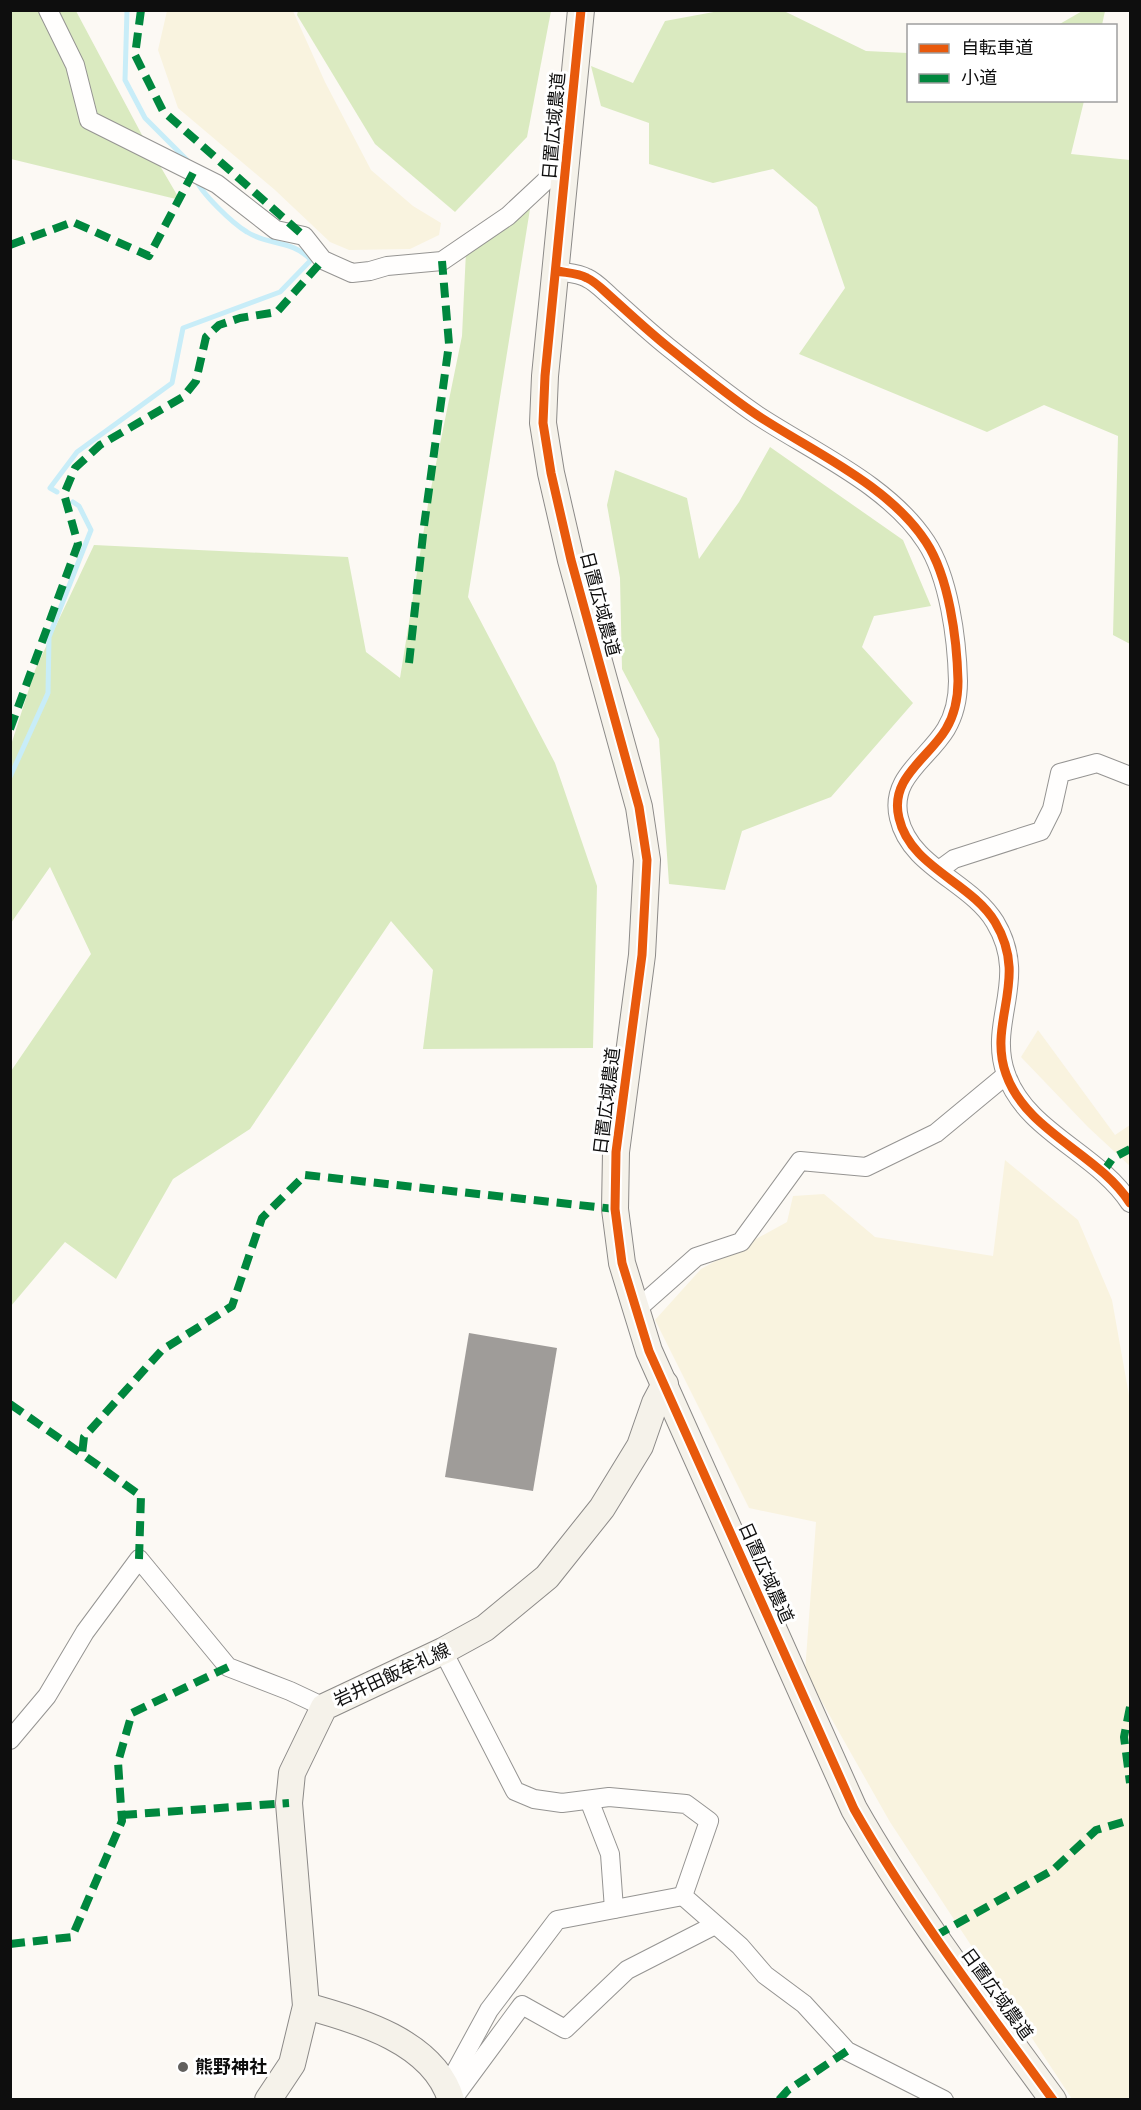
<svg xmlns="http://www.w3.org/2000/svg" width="1141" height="2110" viewBox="0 0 1141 2110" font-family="'Roboto Serif','Noto Sans JP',serif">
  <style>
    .farmland { fill: #f9f3df }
    .forest { fill: #daeac0 }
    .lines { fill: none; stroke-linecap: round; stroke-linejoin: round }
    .stream { stroke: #c8edf8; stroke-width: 5 }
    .building { fill: #9f9c99 }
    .street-casing { stroke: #959492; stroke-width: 20 }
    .secondary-casing { stroke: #8c8a88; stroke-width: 28 }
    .street { stroke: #fffefd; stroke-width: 18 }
    .secondary { stroke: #f5f2ea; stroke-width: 26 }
    .quiet { stroke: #00873e; stroke-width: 8; stroke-dasharray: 15 8; stroke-linecap: butt }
    .cycleway-casing { stroke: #fff; stroke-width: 13 }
    .cycleway { stroke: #e8590c; stroke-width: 9 }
    .poi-dot { fill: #61605e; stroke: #fff; stroke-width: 2 }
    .labels { text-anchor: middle; stroke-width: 6; stroke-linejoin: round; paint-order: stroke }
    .street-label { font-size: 18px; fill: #0e0e0e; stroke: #fff }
    .poi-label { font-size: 18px; font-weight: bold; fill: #0e0e0e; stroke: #fff; text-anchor: start }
  </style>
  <rect width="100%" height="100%" fill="#fcf9f4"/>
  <g class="farmland">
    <polygon points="167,11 293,11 325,82 371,170 413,206 441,223 439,235 410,249 349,250 330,242 275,190 178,108 158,50"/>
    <polygon points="1038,1030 1115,1135 1130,1125 1130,1166 1088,1127 1021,1057"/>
    <polygon points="1005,1160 1078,1220 1112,1300 1130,1401 1130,2099 1072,2099 890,1822 805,1672 816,1522 749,1508 655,1320 701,1269 787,1222 793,1196 824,1194 875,1237 993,1256"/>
  </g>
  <g class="forest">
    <polygon points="1084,10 1105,11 1102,25 1058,25"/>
    <polygon points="11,11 76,11 142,135 180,200 11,159"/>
    <polygon points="298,11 551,11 527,137 455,212 375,144 297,15"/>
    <polygon points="719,11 784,11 866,51 908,53 908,100 1084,101 1071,154 1130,160 1130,644 1113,635 1118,436 1044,405 987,432 799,354 845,288 817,207 773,169 713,183 649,164 649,123 601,106 591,66 633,83 665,21"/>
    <polygon points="530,209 468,597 555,763 597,886 593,1048 423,1049 433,970 391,921 250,1129 173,1179 116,1279 65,1242 11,1306 11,1071 91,954 50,867 11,923 11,745 35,670 94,545 348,557 366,652 400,678 429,498 462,336 466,251"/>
    <polygon points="770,447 903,540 931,606 874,616 862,647 913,703 831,797 742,831 725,890 669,884 659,739 622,669 620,578 607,505 615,470 687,498 699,559 739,502"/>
  </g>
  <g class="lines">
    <g class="stream">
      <polyline points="127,10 125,80 145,118 188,161"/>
      <path d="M57,492L50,488L77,452L172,383L183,328L280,292L311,260C291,239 269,246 247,232C232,223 201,193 195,178"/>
      <polyline points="10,777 48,693 49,637 91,530 79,506 73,502"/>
    </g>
  </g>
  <polygon class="building" points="469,1333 557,1348 533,1491 445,1477"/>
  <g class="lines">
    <defs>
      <g id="street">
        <polyline points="48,10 75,65 89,120 217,184 276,230 304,236 323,260 352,273 370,271 387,266 442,261 508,216 568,160"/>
        <path d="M557,271C567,273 578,273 587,278C596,282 604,291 611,297C630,314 648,331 668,347C697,370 726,394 757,415C813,452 889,485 926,542C949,577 957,639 958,681C958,697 955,714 946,729C928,759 889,778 899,818C910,867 971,882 995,922C1030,980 987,1021 1006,1074C1026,1132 1098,1153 1130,1203"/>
        <polyline points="939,870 954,859 1041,831 1052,809 1060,773 1097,763 1130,776"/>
        <polyline points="635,1311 696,1257 741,1242 800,1161 866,1167 936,1133 1006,1075"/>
        <polyline points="443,1651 515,1791 534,1799 562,1803 609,1797 686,1804 709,1821 683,1896 740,1946 765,1975 804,2004 847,2051 944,2100"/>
        <polyline points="10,1740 47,1696 85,1632 139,1559 228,1667 290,1691 324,1707"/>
        <polyline points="589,1800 610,1854 614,1909"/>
        <polyline points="447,2087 489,2010 557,1920 683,1896"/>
        <polyline points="452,2100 522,2005 565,2029 627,1970 715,1925"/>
      </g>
      <g id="secondary">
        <path d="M581,10L545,376L543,423L551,473L571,560L639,807L647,860L642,955L616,1152L615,1209L622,1263L649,1351L854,1809C912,1911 984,2005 1053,2100"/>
        <path d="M306,2006C358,2020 434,2042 451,2100"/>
        <polyline points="268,2100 292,2064 306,2006 289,1803 292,1773 324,1707 443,1651 485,1628 547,1577 602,1508 640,1446 655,1403 665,1384"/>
      </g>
    </defs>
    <use href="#street" class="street-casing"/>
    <use href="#secondary" class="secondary-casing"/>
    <use href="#street" class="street"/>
    <use href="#secondary" class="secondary"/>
    <g class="quiet">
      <polyline points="141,10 135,55 163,111 304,236"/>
      <polyline points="10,245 73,222 149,256 193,173"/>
      <polyline points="409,663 424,526 449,344 442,261"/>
      <polyline points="10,729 78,544 64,494 75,468 100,445 183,397 196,381 206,337 219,325 240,318 277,312 323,260"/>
      <polyline points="1103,1172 1113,1158 1130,1149"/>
      <polyline points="10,1404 82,1454"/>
      <polyline points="139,1559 141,1496 82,1454 84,1437 162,1350 232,1306 262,1218 305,1175 615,1209"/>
      <polyline points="1130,1707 1124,1737 1130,1783"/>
      <polyline points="122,1815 289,1803"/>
      <polyline points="935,1936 1053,1870 1096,1830 1130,1820"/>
      <polyline points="10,1944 72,1937 122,1821 118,1762 132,1713 228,1667"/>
      <polyline points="779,2100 788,2090 847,2051"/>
    </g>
    <defs>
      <g id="cycleway">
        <path d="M581,10L545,376L543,423L551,473L571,560L639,807L647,860L642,955L616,1152L615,1209L622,1263L649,1351L854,1809C912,1911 984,2005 1053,2100"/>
        <path d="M557,271C567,273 578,273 587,278C596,282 604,291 611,297C630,314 648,331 668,347C697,370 726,394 757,415C813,452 889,485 926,542C949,577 957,639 958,681C958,697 955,714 946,729C928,759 889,778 899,818C910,867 971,882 995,922C1030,980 987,1021 1006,1074C1026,1132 1098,1153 1130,1203"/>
      </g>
    </defs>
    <use href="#cycleway" class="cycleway-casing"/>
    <use href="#cycleway" class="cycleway"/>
  </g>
  <circle class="poi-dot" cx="183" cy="2067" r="6"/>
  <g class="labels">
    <g class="street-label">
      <text transform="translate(554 126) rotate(-85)" y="6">日置広域農道</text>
      <text transform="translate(600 604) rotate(75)" y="6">日置広域農道</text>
      <text transform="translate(607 1101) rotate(-83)" y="6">日置広域農道</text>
      <text transform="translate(766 1573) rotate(66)" y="6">日置広域農道</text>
      <text transform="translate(392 1675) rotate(-25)" y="6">岩井田飯牟礼線</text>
      <text transform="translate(997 1994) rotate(54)" y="6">日置広域農道</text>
    </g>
    <g class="poi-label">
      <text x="195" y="2073">熊野神社</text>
    </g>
  </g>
  <rect width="1141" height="2110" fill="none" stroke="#0e0e0e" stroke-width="24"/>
  <rect x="907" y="24" width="210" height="78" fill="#ffffff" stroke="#9f9f9f" stroke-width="1.5"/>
  <rect x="919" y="44" width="30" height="9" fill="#e8590c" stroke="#9f9f9f" stroke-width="1.5"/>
  <text x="961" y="54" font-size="18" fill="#0e0e0e">自転車道</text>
  <rect x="919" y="74" width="30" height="9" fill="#00873e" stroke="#9f9f9f" stroke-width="1.5"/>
  <text x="961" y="84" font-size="18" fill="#0e0e0e">小道</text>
</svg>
